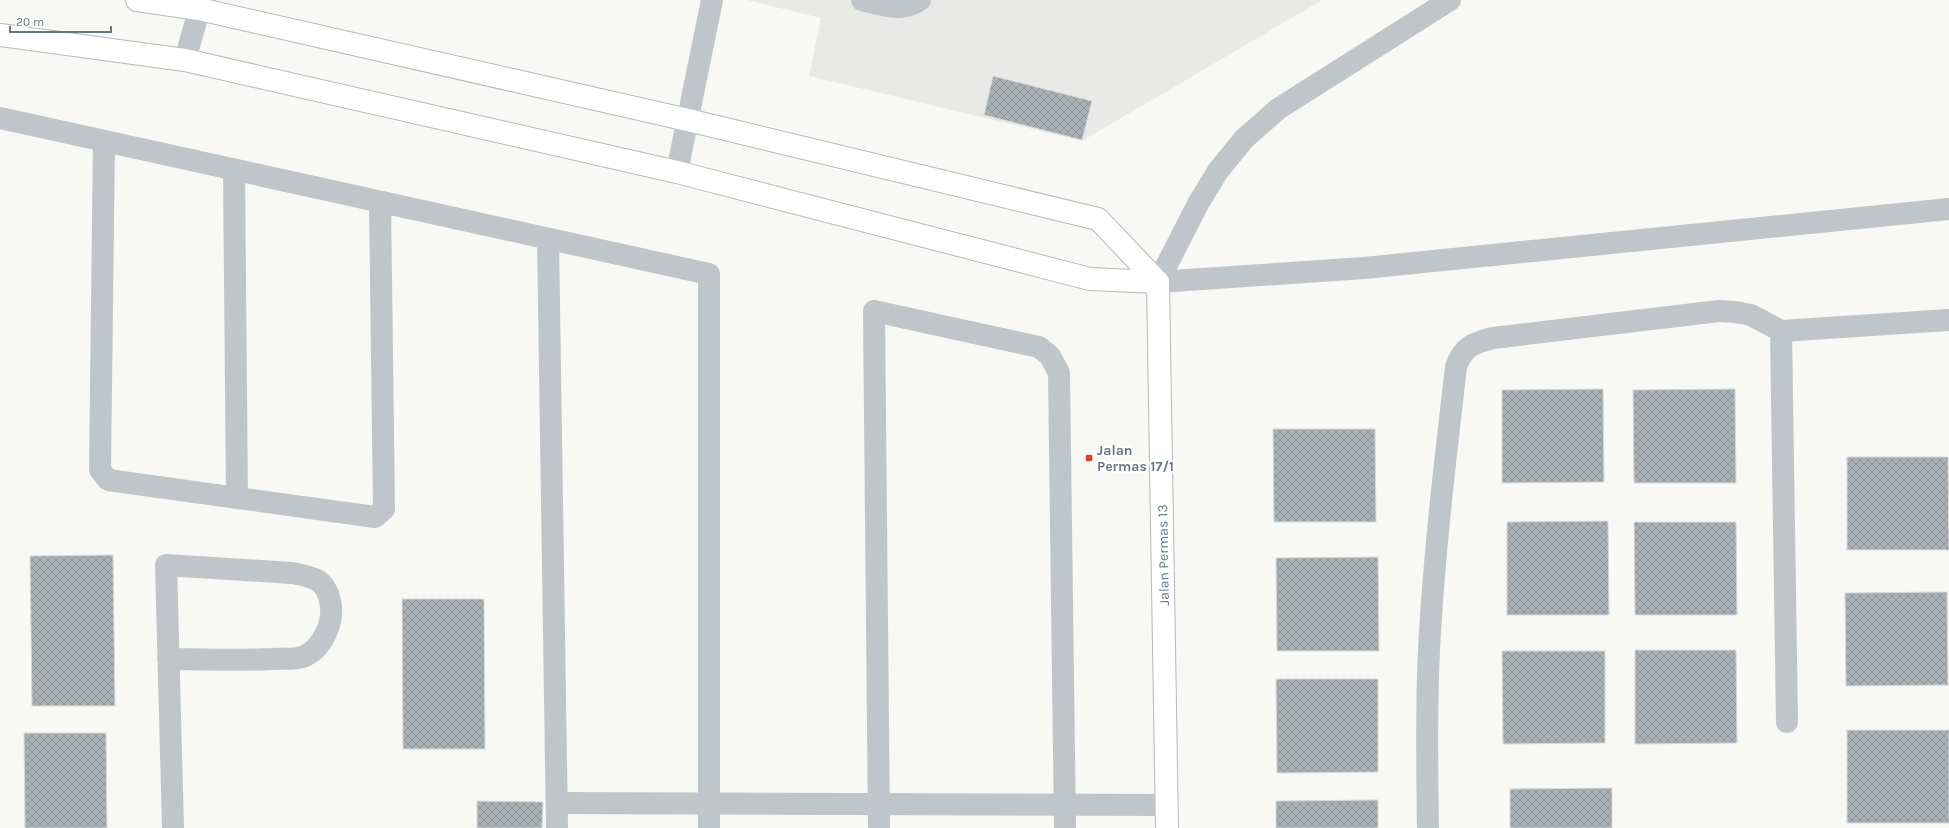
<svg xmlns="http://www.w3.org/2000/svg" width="1949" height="828" viewBox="0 0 1949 828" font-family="Karla,sans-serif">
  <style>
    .built { fill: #e9e9e8 }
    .building { fill: url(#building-cross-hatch); stroke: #dad9d8 }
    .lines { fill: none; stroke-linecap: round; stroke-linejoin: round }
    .major-casing { stroke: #b3b9bc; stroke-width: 24 }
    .minor { stroke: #bfc5c8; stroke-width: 22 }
    .major { stroke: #fff; stroke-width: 22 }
    .poi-dot { fill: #e0412d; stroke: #fff; stroke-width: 1.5 }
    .labels { text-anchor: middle; stroke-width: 4; stroke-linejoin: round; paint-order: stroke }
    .poi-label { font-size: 14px; font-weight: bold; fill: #647780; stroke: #fff; text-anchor: start }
    .street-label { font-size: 14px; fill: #647780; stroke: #fff }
  </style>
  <defs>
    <pattern id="building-cross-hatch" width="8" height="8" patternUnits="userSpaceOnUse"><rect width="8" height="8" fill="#a8b2b6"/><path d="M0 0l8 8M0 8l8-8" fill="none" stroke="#8c9699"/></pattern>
  </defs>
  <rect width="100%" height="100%" fill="#f8f8f5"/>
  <polygon class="built" points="747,0 1322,0 1082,141 809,76 821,18"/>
  <g class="building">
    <polygon points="993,76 1092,101 1082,140 984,115"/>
    <polygon points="1603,389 1604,482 1502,483 1502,390"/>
    <polygon points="1735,389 1736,483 1634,483 1633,390"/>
    <polygon points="1273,429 1375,429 1376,522 1274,522"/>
    <polygon points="1847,457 1948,457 1949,550 1847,550"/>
    <polygon points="1608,521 1609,615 1507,615 1507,522"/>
    <polygon points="1634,522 1736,522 1737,615 1635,615"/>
    <polygon points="113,555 115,706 32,706 30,556"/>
    <polygon points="1378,557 1379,651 1277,651 1276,558"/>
    <polygon points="1947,592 1948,685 1846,686 1845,593"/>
    <polygon points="402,599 484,599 485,749 403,749"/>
    <polygon points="1635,650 1736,650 1737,743 1635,744"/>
    <polygon points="1502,651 1605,651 1605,743 1503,744"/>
    <polygon points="1276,679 1378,679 1378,772 1277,773"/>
    <rect x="1847" y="730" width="102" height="93"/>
    <polygon points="24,733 106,733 107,828 25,828"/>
    <polygon points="1612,788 1612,828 1510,828 1510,789"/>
    <polygon points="1378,800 1378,828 1276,828 1276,801"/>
    <polygon points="477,801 543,802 542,828 477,828"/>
  </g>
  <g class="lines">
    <defs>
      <g id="major">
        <polyline points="137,0 199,9 688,120 1098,219 1158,282"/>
        <polyline points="0,35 185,60 677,172 1090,279 1158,282"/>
        <polyline points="1158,282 1167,828"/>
      </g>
    </defs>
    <use href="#major" class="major-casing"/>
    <g class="minor">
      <path d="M862,0C883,5 901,13 920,0"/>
      <polyline points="185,60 202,0"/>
      <polyline points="0,118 709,274 709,828"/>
      <polyline points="104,141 100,470 108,480 375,517 384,509 380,202"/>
      <polyline points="234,170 237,498"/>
      <polyline points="677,172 712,0"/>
      <polyline points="548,239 557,828"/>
      <polyline points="1158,282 1364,268 1949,209"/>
      <polyline points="1158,282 1199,202 1218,171 1244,139 1278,109 1450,0"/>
      <polyline points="1781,331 1787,722"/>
      <path d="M168,659C203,659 237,661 272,659C281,658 293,660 302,657C323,650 335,620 330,601C325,578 312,577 292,573L166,565L173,828"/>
      <polyline points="557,803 1167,805"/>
      <polyline points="879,828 874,311 1039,347 1050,356 1059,373 1065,828"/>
      <path d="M1428,828C1427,769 1426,709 1429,650C1434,555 1445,461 1456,367C1463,346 1474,343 1493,338L1719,311L1735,312L1751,315L1781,331L1949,320"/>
    </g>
    <use href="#major" class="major"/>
  </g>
  <rect class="poi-dot" x="1085" y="454" width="8" height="8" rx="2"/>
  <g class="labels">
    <g class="poi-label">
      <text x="1097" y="455">Jalan<tspan x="1097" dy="16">Permas 17/1</tspan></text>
    </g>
    <g class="street-label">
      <text transform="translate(1163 555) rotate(-91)" y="5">Jalan Permas 13</text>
    </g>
  </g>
  <path d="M10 26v6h101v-6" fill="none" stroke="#647780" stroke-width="2"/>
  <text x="16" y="26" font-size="12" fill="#647780" stroke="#ffffff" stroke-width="3" paint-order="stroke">20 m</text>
</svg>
